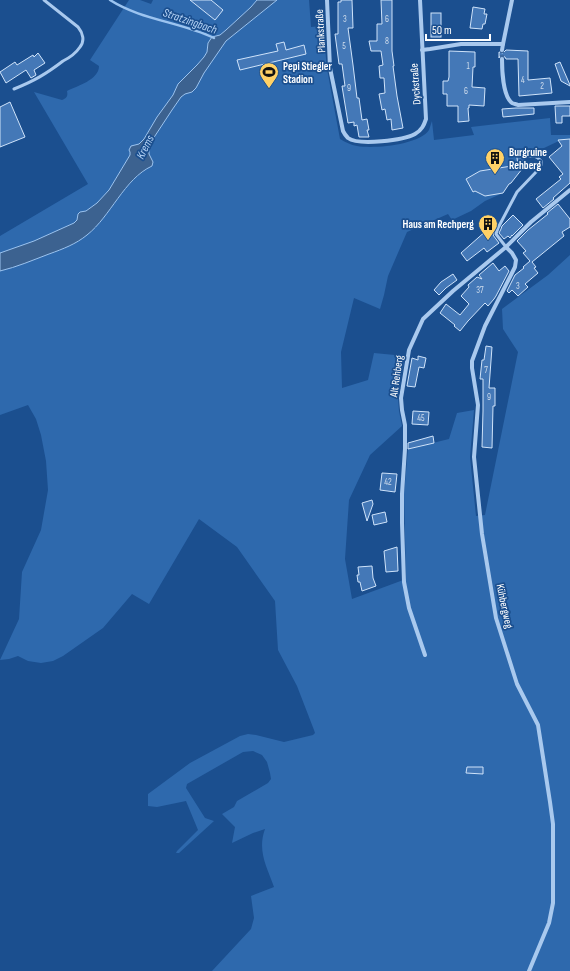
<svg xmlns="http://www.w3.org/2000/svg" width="570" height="971" viewBox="0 0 570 971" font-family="'Sofia Sans Condensed',sans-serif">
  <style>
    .green { fill: #2e69ad }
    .water { fill: #3c6290; stroke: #9cc4f0 }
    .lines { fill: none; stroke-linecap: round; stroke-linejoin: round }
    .stream { stroke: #9cc4f0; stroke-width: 2.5 }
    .building { fill: #4478b7; stroke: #cfe3fa }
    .street-tunnel { stroke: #3d69a0; stroke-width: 4; stroke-dasharray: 4 2; stroke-linecap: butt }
    .lane { stroke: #a9c9ee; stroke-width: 3 }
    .street { stroke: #a9c9ee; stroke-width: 4 }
    .labels { text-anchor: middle; stroke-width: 3.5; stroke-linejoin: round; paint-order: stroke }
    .number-label { font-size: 9px; fill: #d0dded }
    .street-label { font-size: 11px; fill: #fff; stroke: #1b4f8f }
    .poi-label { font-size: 11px; font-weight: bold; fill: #fff; stroke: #1b4f8f; text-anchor: start }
    .water-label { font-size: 12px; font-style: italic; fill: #b5d3f5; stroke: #1b4f8f }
  </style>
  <rect width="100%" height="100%" fill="#1b4f8f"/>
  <g class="green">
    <path d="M129,0H140L151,4L153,0H257L251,7L226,30L220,35L212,37L208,43L207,52L204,57L197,65L178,84L173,95L157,117L144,139L139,144L131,146L130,155L109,190L97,203L86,211L80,212L78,214L77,220L74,223L34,241L0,253V236L88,184L34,92L62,100C67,98 68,96 67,91C77,86 99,80 99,66L90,60Z"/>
    <path d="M277,0H309L311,27L323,26L327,69L340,139C345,142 351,145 357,146C374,149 419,145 429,130C430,127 431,124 432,121L434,140L474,135L471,127L550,118L551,135H570V139L561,140L544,148L516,151L518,165L480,171L466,179L473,192L475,191L485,196L503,193L485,201L471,211L452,220L448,214L407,232L388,276L384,295L380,309L354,298L341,352L342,388L368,380L374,353L405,356L398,398L399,411L402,426L370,455L349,500L345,559L352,599L406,579L404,494L408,449L449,439L457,413L474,410L470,457L476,516L485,515L518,352L503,329L502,309L548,275L570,255V971H212L251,929L254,918L251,896L274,887C267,867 257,851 265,829L253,833L232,843L235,827L222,814L234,807L237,801L268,783L271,779L270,773L267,762L262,755L253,751L243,752L187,784L186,788L205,818L214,821L179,853H176L177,851L198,830L186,801L157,807L148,806V794L190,763L240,736L248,734L256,735L284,742L313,735L315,733L314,730L297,686L278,650L275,601L237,547L199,519L149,604L132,594L103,628L63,656L53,661L41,663L28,661L18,656L9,659L0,660L19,619L22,572L41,530L48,490L46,461L41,435L36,419L28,405L0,415V271C17,267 33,260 49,254C63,249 76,244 87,235C111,216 124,180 152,166L153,162L149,154V145L172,110L181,97L185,94L192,92L196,88L204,73L226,41Z"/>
  </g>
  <path class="water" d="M257,0H277L226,41L204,73L196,88L192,92L185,94L181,97L172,110L149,145V154L153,162L152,166C124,179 111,216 87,235C76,244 63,249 49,254C33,260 17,267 0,271V253L34,241L74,223L77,220L78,214L80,212L86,211L97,203L109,190L130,155V152L129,150L131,146L139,144L144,139L157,117L173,95L178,84L197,65L204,57L207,52L208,43L212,37L220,35L226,30L251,7Z"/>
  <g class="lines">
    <path class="stream" d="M110,0C141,20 181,22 214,38"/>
  </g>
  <g class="building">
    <polygon points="190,0 211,0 223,10 215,20"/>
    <polygon points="341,0 352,0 353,28 348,28 353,65 357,98 359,98 362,120 367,119 369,130 367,130 369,137 359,137 357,125 354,126 354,122 348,123 342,86 345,86 342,64 339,64 335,34 338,34 338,2 341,2"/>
    <polygon points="381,0 392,0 392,51 394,66 393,66 397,96 403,128 392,130 391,119 387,120 385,109 382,110 379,94 385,93 384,78 380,78 379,66 383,65 381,51 371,51 369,41 377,41 377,24 382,24"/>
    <polygon points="473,7 485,9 484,14 487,14 485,24 483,24 482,29 470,28"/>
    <rect x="431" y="13" width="10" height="24"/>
    <polygon points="284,42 286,50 304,45 306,54 240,70 237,60 278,51 276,44"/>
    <polygon points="506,50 528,51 528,80 550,78 552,93 519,96 518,59 506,59 505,57 502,56 500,56 499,58 499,52 503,53"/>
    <polygon points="449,51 475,52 475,67 473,67 472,87 485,88 484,106 469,105 469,108 468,108 469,121 458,122 458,106 447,106 447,94 443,94 443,81 448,81 449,77"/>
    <polygon points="38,53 45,63 34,70 36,75 31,78 26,70 6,83 0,72 15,62 17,65 33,55 34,57"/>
    <polygon points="560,62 570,85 570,86 561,81 555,64"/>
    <polygon points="10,102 25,137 0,147 0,107"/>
    <polygon points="555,106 570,106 570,116 562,116 562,123 556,123"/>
    <polygon points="516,108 534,108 534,114 503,117 502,109"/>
    <polygon points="570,139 570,183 553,198 554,199 543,208 536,199 561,179 559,177 563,174 549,157 562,146 558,140"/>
    <polygon points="523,150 523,153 522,154 521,156 522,158 524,159 525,164 526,164 511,183 509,184 503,193 485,196 475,191 473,192 466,179 480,171 518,165 516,151"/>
    <polygon points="558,204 570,219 570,227 562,232 564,236 532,262 536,267 534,268 538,273 525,284 528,287 518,296 512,290 509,293 507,291 515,275 524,268 523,267 530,261 523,253 526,251 517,241 528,230 548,214 547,213"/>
    <polygon points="513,215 523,225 512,236 512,235 510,238 508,236 504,239 499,233 501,229 502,226"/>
    <polygon points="488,217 491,218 493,219 496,226 493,235 499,243 487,252 484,248 467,261 461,253 487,230 485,222 486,219"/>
    <polygon points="493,263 499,271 505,266 509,271 496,296 494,299 488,306 485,303 468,321 460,331 454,326 455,325 440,313 446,304 460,315 469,304 461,296 469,287 468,285 477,277 482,279 479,275"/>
    <polygon points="453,274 457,280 446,288 439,295 434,290 441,282"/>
    <polygon points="486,346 492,347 489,388 495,388 495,406 493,406 492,448 482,447 483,411 483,379 480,379 482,360 484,360"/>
    <polygon points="418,356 426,358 424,368 419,367 415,387 407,386 412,358 418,360"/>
    <polygon points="413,411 429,412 428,425 412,424"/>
    <polygon points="433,436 434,443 408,449 408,443"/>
    <polygon points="382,473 397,474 395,492 380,490"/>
    <polygon points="372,500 373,504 367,521 362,503"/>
    <polygon points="385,512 387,522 374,525 372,515"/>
    <polygon points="397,547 398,571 386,572 384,551"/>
    <polygon points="372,566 373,578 376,586 362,591 360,582 358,582 357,575 359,575 358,567"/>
    <polygon points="467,767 483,767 483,774 466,773"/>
  </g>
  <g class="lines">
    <polyline class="street-tunnel" points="502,59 502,50"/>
    <g class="lane">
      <path d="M14,89C34,81 46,74 63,61C69,58 76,53 80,47C85,41 83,33 78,27L44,0"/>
      <polyline points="506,247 499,238 496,234 498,228 517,192 537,171 541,165 541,161 538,158 534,156 524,156"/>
    </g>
    <g class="street">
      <path d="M327,0L330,68L343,131C344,133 346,136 348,138C359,146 404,140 415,134C422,130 424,125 426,119L420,0"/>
      <polyline points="422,50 430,49 461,44 503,44"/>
      <polyline points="502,50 503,44 512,0"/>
      <path d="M502,59C502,70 503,96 512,103C514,104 516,104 518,105L570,102"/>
      <polyline points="506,247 512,253 516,260 515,267 485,326 472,361 472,368 478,405 474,457 482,534 496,618 517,684 538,725 550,802 553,824 553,903 549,923 529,971"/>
      <polyline points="425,655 409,608 404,582 402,523 402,494 405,449 405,425 402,410 401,398 409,350 423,319 453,291 506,247 531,222 570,190"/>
    </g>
  </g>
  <defs>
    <symbol id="stadium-pin" viewBox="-11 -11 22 30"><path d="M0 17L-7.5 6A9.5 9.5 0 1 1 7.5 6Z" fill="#ffd166" stroke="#1b4f8f"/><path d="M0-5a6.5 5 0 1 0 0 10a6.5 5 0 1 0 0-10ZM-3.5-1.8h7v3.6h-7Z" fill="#111"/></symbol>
    <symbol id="building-pin" viewBox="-11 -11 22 30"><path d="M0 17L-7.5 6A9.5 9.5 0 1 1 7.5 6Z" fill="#ffd166" stroke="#1b4f8f"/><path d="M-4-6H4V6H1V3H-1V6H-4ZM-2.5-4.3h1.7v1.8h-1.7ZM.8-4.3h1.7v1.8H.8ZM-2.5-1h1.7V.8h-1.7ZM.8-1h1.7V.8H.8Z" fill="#111"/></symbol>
  </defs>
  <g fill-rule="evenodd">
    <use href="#stadium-pin" x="258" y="61" width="22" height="30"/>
    <use href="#building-pin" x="484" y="147" width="22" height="30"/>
    <use href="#building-pin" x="477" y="213" width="22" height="30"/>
  </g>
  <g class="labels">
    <g class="number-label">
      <text x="345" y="22">3</text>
      <text x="387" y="22">6</text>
      <text x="387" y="44">8</text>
      <text x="344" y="49">5</text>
      <text x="468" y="69">1</text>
      <text x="523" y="83">4</text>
      <text x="542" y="89">2</text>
      <text x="349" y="91">9</text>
      <text x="466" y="94">6</text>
      <text x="518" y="289">3</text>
      <text x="480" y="293">37</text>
      <text x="486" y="373">7</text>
      <text x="489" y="400">9</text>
      <text x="421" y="421">45</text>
      <text x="388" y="485">42</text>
    </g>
    <g class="street-label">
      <text transform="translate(320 31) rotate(-93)" y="4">Plankstraße</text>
      <text transform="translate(415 84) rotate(-94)" y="4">Dyckstraße</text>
      <text transform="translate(396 376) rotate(-82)" y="4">Alt Rehberg</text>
      <text transform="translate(505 606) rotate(78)" y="4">Kühbergweg</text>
    </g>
    <g class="poi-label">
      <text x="283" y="70">Pepi Stiegler<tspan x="283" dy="13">Stadion</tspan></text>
      <text x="509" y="156">Burgruine<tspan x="509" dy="13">Rehberg</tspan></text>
      <text x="474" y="228" text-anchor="end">Haus am Rechperg</text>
    </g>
    <g class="water-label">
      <text transform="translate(190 21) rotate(19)" y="4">Stratzingbach</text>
      <text transform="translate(145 147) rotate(-63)" y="4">Krems</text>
    </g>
  </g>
  <path d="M426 34v6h64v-6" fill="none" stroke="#ffffff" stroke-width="2"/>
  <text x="432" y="34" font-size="12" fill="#ffffff" stroke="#1b4f8f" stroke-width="3" paint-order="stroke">50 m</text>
</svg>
